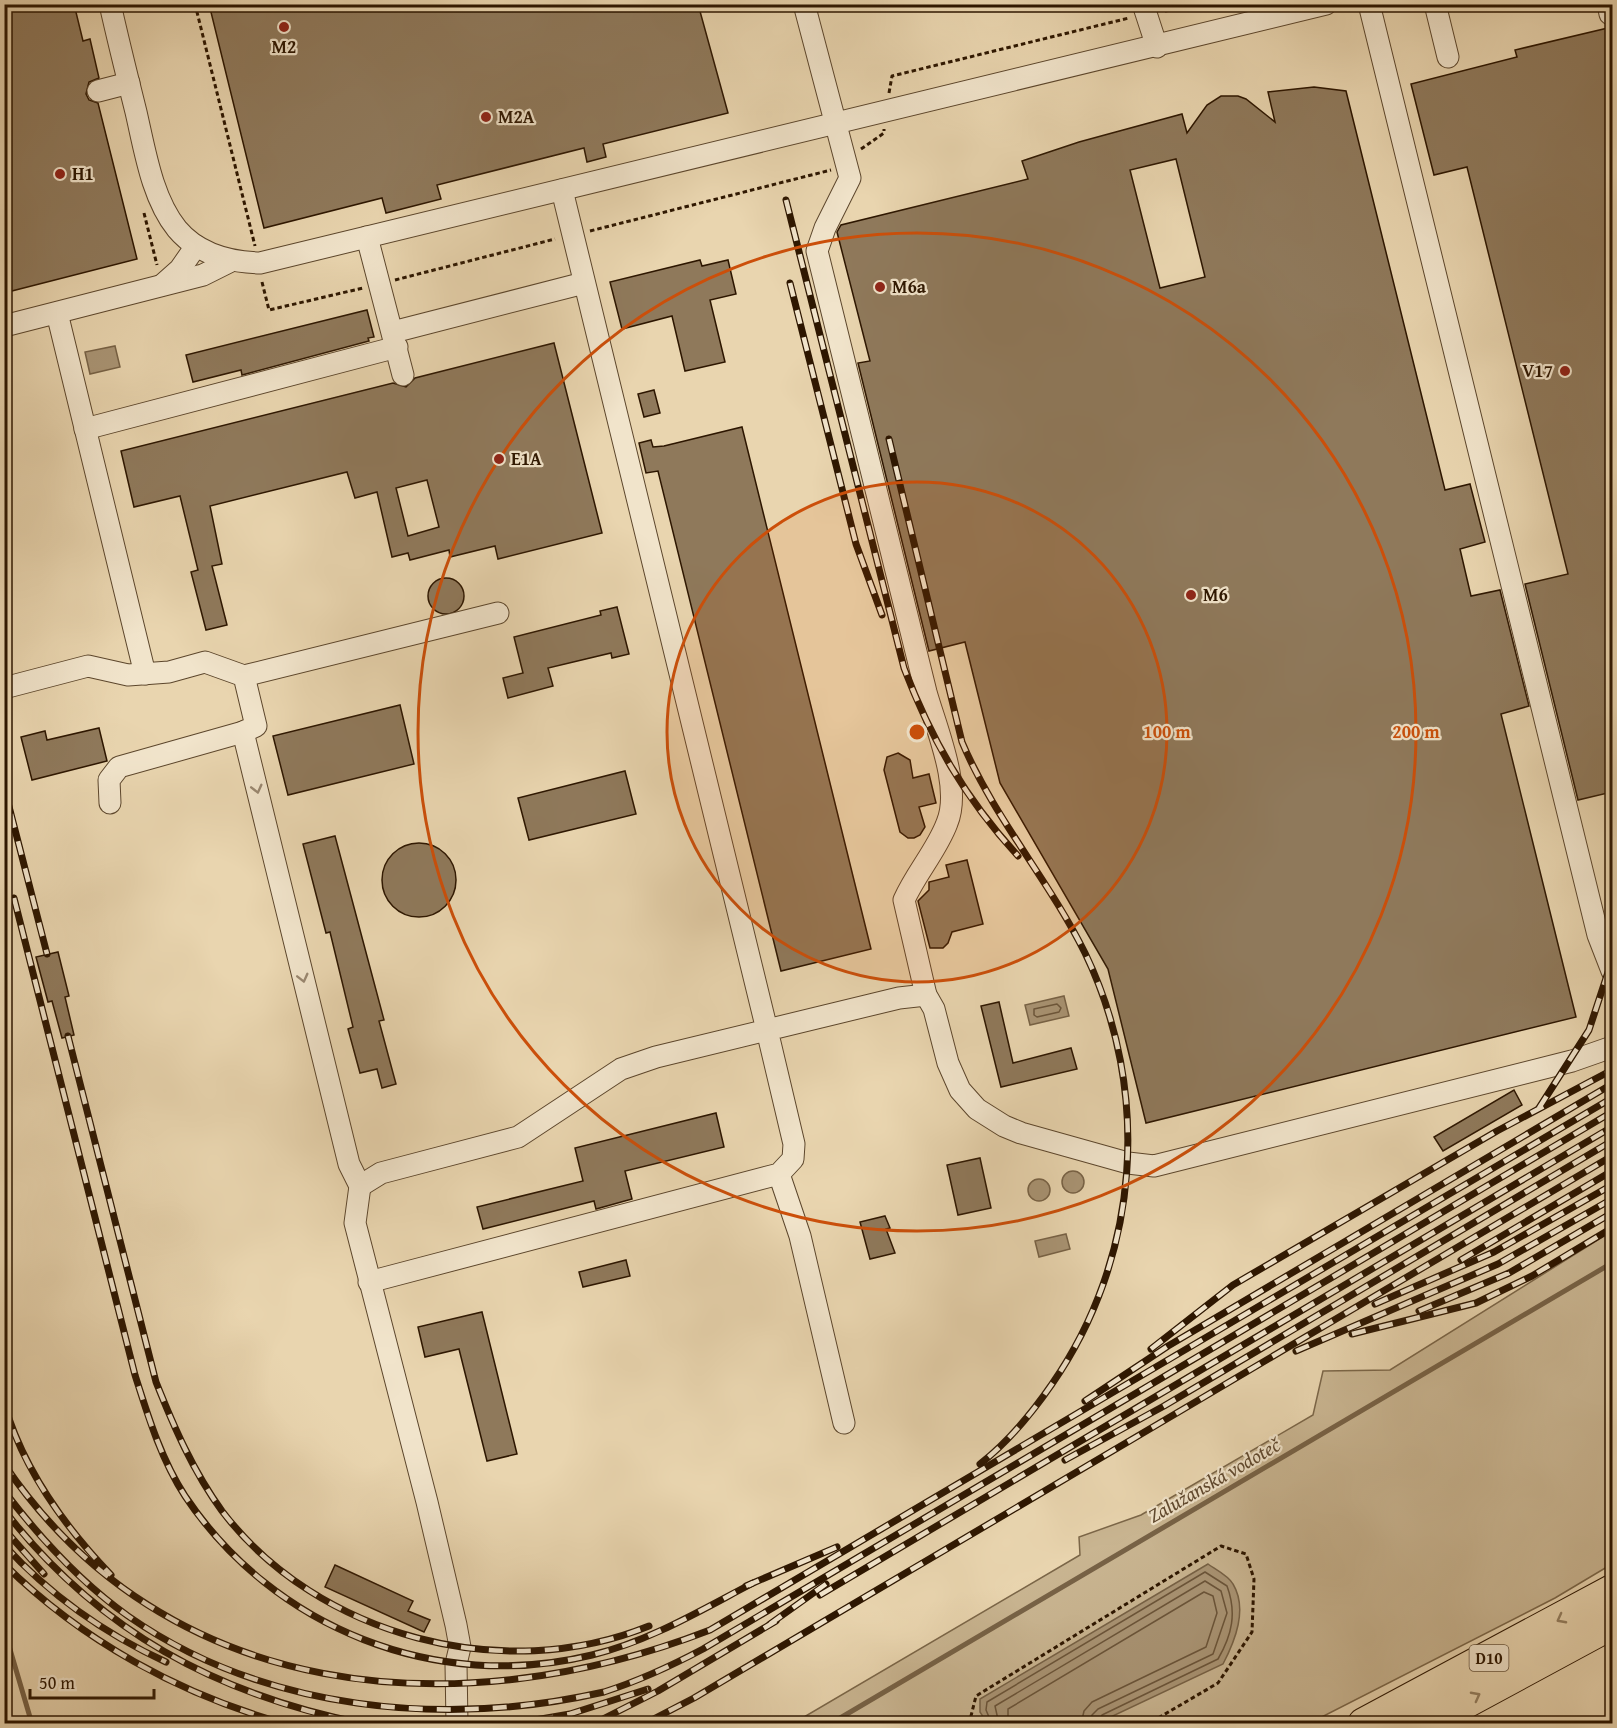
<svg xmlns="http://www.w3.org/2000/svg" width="1617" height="1728" viewBox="0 0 1617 1728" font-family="'Gentium Book Plus',serif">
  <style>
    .green { fill: #c9b591; stroke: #7b6648; stroke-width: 1.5 }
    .water { fill: #a99474; stroke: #776246; stroke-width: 1.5 }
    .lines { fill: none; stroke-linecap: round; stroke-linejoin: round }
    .shore { stroke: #6b553a; stroke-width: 1.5 }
    .stream { stroke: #776246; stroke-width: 5 }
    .building { fill: #8f795b; stroke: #2d1600; stroke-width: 1.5; fill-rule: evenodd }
    .minor-casing { stroke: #5c462c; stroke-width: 23 }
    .highway-casing { stroke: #2d1600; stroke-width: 34 }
    .path { stroke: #2d1600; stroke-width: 3; stroke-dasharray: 4.5 3; stroke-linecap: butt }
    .minor { stroke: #f1e4cb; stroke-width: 21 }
    .highway { stroke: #e9d5af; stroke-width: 32 }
    .rail-casing { stroke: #2d1600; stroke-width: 7 }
    .rail { stroke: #f1e4cb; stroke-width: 4.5; stroke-dasharray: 14; stroke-linecap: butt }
    .oneway { stroke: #998770 }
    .oneway2 { stroke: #947f60 }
    .ring { fill: none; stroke: #cc4f0a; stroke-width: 3 }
    .poi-dot { fill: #8f2418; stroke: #f1e4cb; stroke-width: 2 }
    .labels { text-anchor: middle; stroke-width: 4.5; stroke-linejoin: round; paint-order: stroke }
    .shield { fill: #f1e4cb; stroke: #68543d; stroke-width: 1.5 }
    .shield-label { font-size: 16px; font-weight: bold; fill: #2d1600 }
    .poi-label { font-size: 18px; font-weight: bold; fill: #2d1600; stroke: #f1e4cb; text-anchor: start }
    .water-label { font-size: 20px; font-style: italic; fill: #5f482e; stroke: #f1e4cb }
    .centre { fill: #cc4f0a; stroke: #f1e4cb; stroke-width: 3 }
    .ring-label { font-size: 18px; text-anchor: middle; font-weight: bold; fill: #cc4f0a; stroke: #f1e4cb; stroke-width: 4.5; stroke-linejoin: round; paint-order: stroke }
  </style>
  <rect width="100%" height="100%" fill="#e9d5af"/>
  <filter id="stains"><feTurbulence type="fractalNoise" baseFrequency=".00333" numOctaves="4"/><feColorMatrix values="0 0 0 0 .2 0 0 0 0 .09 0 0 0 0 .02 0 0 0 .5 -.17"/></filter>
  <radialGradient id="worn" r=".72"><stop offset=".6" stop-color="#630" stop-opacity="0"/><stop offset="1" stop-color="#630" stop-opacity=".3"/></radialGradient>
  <polygon class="green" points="1612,1231 1612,1564 1555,1598 1310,1723 792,1724 1080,1555 1079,1537 1141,1515 1313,1415 1323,1371 1390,1370"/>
  <g class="water">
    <polygon points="115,346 120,367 90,374 85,352"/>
    <polygon points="1064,996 1069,1016 1030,1025 1025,1005"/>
    <circle cx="1073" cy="1182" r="11"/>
    <circle cx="1039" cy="1190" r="11"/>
    <polygon points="1066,1234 1070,1249 1039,1257 1035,1241"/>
    <path d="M1208,1564C1215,1569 1229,1576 1233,1584C1248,1609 1235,1641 1223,1664L1098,1723H987L980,1712V1699Z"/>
  </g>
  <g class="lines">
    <g class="shore">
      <polygon points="1057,1004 1061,1008 1059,1012 1037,1017 1034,1015 1034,1009"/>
      <path d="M992,1724L986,1710L987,1702L1205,1572L1227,1586C1237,1613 1232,1635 1218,1659L1102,1715L1098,1724"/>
      <polyline points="999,1724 995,1706 1205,1581 1221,1591 1227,1613 1213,1654 1098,1709 1092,1715 1090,1724"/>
      <polyline points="1008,1724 1008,1709 1204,1592 1213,1596 1217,1613 1206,1647 1092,1702 1084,1711 1081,1724"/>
    </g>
    <g class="stream">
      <polyline points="4,1629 32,1724"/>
      <polyline points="830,1724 1612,1263"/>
    </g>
  </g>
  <g class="building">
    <polygon points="4,4 74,4 83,41 90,39 99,78 89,82 86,94 89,100 98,103 137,259 4,293"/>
    <polygon points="209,4 698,4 728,113 603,144 606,157 587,162 584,148 437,185 441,199 386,213 382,198 264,228"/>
    <polygon points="1612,27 1612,721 1606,723 1612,748 1612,792 1578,800 1525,584 1568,574 1467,167 1434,175 1411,84 1517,57 1515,50"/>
    <path d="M1314,87L1346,91L1445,490L1470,484L1485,542L1460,549L1471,596L1500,590L1529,706L1501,714L1576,1017L1146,1123L1108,969L1000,783L965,642L929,651L858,363L870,361L837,232L841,225L1028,179L1022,161L1079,142L1182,114L1187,133L1207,105L1221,96H1238L1246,99L1275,122L1268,92ZM1176,159L1205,277L1160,288L1130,170Z"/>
    <polygon points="700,260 702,266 728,260 736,294 710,300 725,362 685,371 672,316 622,329 610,282"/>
    <polygon points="367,310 374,337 368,338 369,341 242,375 241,370 193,382 186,355"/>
    <path d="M554,343L602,533L498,559L495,546L450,557L449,550L410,560L408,553L392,557L377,492L355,498L347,472L210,506L222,564L212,566L227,625L206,630L191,572L198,570L180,496L134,507L121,451L393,383L406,387L415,378ZM427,480L439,527L408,536L396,488Z"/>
    <polygon points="654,390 660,413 644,417 638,394"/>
    <polygon points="742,427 871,949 781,971 658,471 646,473 639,443 651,440 653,447 664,446"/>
    <circle cx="446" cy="596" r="18"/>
    <polygon points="617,607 629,654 612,658 611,653 548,668 553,686 508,698 503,678 523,673 514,637 601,615 600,611"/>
    <polygon points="400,705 414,764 288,795 273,736"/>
    <polygon points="99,728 107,761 32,780 21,737 45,731 47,740"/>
    <polygon points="898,753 910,760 913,778 929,774 936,803 919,807 925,827 920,835 914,838 908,838 900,832 884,770 887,757"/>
    <polygon points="625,771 636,814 529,840 518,798"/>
    <polygon points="335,836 384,1020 379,1021 396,1084 382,1088 377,1069 360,1073 348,1029 353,1027 330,932 326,933 303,844"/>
    <circle cx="419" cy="880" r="37"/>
    <polygon points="967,860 983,924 952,932 948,943 943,948 930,948 918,901 929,890 929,882 949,877 946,865"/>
    <polygon points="58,952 69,996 65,997 74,1035 62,1038 52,1001 48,1002 36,957"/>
    <polygon points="999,1002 1013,1063 1071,1048 1077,1069 1001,1087 981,1006"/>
    <polygon points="1514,1090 1522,1105 1443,1151 1434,1137"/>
    <polygon points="716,1113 724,1147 625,1171 632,1199 596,1209 594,1201 483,1229 477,1207 583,1181 575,1148"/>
    <polygon points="980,1158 991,1208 958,1215 947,1165"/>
    <polygon points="885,1216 890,1228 886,1229 895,1253 870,1259 860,1222"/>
    <polygon points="626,1260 630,1276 583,1287 579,1272"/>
    <polygon points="482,1312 517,1454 487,1461 459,1349 425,1357 418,1327"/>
    <polygon points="335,1565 413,1601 408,1611 430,1620 424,1632 325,1587"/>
  </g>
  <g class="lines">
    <defs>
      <g id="minor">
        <path d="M110,4C118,40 127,76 136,112C145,151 152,198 177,229C198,254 229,262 260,263L1326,4"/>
        <path d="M804,4L850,178L825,228L817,251L926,692C936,728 962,787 947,823C937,850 916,873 904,900L926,995L934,1009L948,1063L960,1090L977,1109L1004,1126L1021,1133L1128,1163L1154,1166L1572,1061L1612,1047"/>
        <polyline points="1143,4 1157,47"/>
        <polyline points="1369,4 1598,935 1612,971"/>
        <polyline points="1435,4 1448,57"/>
        <polyline points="1608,4 1610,14"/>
        <polyline points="98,91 129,83"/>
        <polyline points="367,237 403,375"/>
        <polyline points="162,285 180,269 196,246"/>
        <polyline points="57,313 145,674"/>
        <polyline points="4,326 203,275 229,262"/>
        <polyline points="393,332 584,283"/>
        <polyline points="85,429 397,347"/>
        <polyline points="244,676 498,613"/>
        <polyline points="4,688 88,666 128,675 169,672 205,662 244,676 256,726 243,732 119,767 109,780 110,803"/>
        <polyline points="243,732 349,1164 360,1186 355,1223 427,1502 456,1625 460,1647 456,1664 457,1724"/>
        <polyline points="779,1174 800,1236 844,1423"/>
        <polyline points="360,1186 381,1173 518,1137 621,1069 656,1057 767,1030 562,190"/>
        <polyline points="369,1282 779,1174 793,1159 794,1144 767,1030 899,998 926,995"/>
      </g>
      <g id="highway">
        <polyline points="1364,1724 1612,1591"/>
        <polyline points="1425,1724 1612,1623"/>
      </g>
    </defs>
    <use href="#minor" class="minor-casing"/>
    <use href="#highway" class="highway-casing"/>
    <g class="path">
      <polyline points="195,4 255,246"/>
      <polyline points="1165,11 1207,4"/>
      <polyline points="889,93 892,76 1129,18"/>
      <polyline points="861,149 884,133 884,129"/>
      <polyline points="144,213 157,265"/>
      <polyline points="590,231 831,170"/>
      <polyline points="395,280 555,239"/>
      <polyline points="262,282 269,310 363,288"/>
      <polyline points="969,1724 976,1696 1221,1546 1246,1554 1254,1579 1252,1632 1218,1683 1148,1724"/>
    </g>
    <use href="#minor" class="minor"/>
    <use href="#highway" class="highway"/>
    <defs>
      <g id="rail">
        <path d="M786,200L904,668C932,741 965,798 1018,856"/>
        <polyline points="790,283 856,544 882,615"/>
        <path d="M889,439L962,742C994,818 1049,880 1085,953C1152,1092 1140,1257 1052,1384C1032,1413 1008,1442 980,1464"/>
        <polyline points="1610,786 1612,797"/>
        <polyline points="4,787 47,954"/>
        <path d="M14,898L135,1375C148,1416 161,1459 185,1496C274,1629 437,1693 592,1655C650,1641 701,1610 753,1583"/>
        <path d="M68,1036L156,1382C174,1427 193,1471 222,1511C318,1637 504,1685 649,1626"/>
        <polyline points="1539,1108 1589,1030 1612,960"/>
        <polyline points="1461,1260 1612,1171"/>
        <polyline points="1375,1304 1494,1252 1612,1185"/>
        <polyline points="1419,1311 1509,1273 1612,1213"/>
        <polyline points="1352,1334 1476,1303 1532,1276 1612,1228"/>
        <polyline points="1151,1349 1233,1285 1497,1131 1612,1070"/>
        <polyline points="1296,1351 1498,1264 1612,1199"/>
        <polyline points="1085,1401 1168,1346 1612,1084"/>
        <path d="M4,1403C23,1469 64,1526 111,1575"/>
        <polyline points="1065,1460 1164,1406 1612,1141"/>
        <path d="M4,1464C166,1703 458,1728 710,1630L1612,1098"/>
        <path d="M4,1491C40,1538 80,1582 128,1616C264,1711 444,1728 604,1692C638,1681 671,1666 703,1649L1612,1112"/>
        <path d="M4,1510C98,1631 217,1695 365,1724"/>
        <polyline points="4,1529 44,1574"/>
        <path d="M4,1545C50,1595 105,1634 166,1662"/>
        <path d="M4,1564C82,1641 181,1695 286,1724"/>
        <polyline points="746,1586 837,1547"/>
        <polyline points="820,1595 1612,1127"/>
        <polyline points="770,1624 826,1584"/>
        <polyline points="512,1724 570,1714 648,1689"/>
        <polyline points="593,1724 658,1691 776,1621"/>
        <polyline points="644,1724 694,1698 1612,1156"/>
      </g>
    </defs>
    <use href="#rail" class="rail-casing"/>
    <use href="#rail" class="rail"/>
  </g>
  <defs><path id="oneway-chevron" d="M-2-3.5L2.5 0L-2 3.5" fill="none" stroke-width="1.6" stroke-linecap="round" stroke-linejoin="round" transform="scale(1.5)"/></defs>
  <g class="oneway">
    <use href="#oneway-chevron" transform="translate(257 789) rotate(76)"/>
    <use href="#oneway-chevron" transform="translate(303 978) rotate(76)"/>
  </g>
  <g class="oneway2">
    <use href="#oneway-chevron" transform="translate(1561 1619) rotate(152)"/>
    <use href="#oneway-chevron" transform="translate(1476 1696) rotate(-28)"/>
  </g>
  <circle cx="917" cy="732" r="250" fill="#cc4f0a" fill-opacity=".12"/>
  <g class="ring">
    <circle cx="917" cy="732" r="250"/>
    <circle cx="917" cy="732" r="499"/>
  </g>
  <g class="poi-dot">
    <circle cx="284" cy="27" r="6"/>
    <circle cx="486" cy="117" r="6"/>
    <circle cx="60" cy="174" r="6"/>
    <circle cx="880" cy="287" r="6"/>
    <circle cx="1565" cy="371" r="6"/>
    <circle cx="499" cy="459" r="6"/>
    <circle cx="1191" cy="595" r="6"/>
  </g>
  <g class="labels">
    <rect class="shield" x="1469.5" y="1645" width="39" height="26" rx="4.5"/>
    <g class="shield-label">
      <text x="1489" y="1664">D10</text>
    </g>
    <g class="poi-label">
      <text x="284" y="53" text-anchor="middle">M2</text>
      <text x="498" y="123">M2A</text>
      <text x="72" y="180">H1</text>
      <text x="892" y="293">M6a</text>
      <text x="1553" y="377" text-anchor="end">V17</text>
      <text x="511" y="465">E1A</text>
      <text x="1203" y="601">M6</text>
    </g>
    <g class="water-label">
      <text transform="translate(1214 1480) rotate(-30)" y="7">Zalužanská vodoteč</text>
    </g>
  </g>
  <circle cx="917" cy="732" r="9" class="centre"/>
  <g class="ring-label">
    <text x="1167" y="738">100 m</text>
    <text x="1416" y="738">200 m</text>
  </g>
  <rect width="1617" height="1728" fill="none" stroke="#e9d5af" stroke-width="24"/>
  <rect x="6" y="6" width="1605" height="1716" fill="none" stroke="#2d1600" stroke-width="3"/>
  <rect x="12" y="12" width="1593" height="1704" fill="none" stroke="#2d1600" stroke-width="1.5"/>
  <path d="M30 1689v9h124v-9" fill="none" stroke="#2d1600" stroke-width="3"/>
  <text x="39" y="1689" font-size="18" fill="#2d1600" stroke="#f1e4cb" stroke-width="4.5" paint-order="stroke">50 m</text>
  <rect width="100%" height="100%" filter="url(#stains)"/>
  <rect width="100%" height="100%" fill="url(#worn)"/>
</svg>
